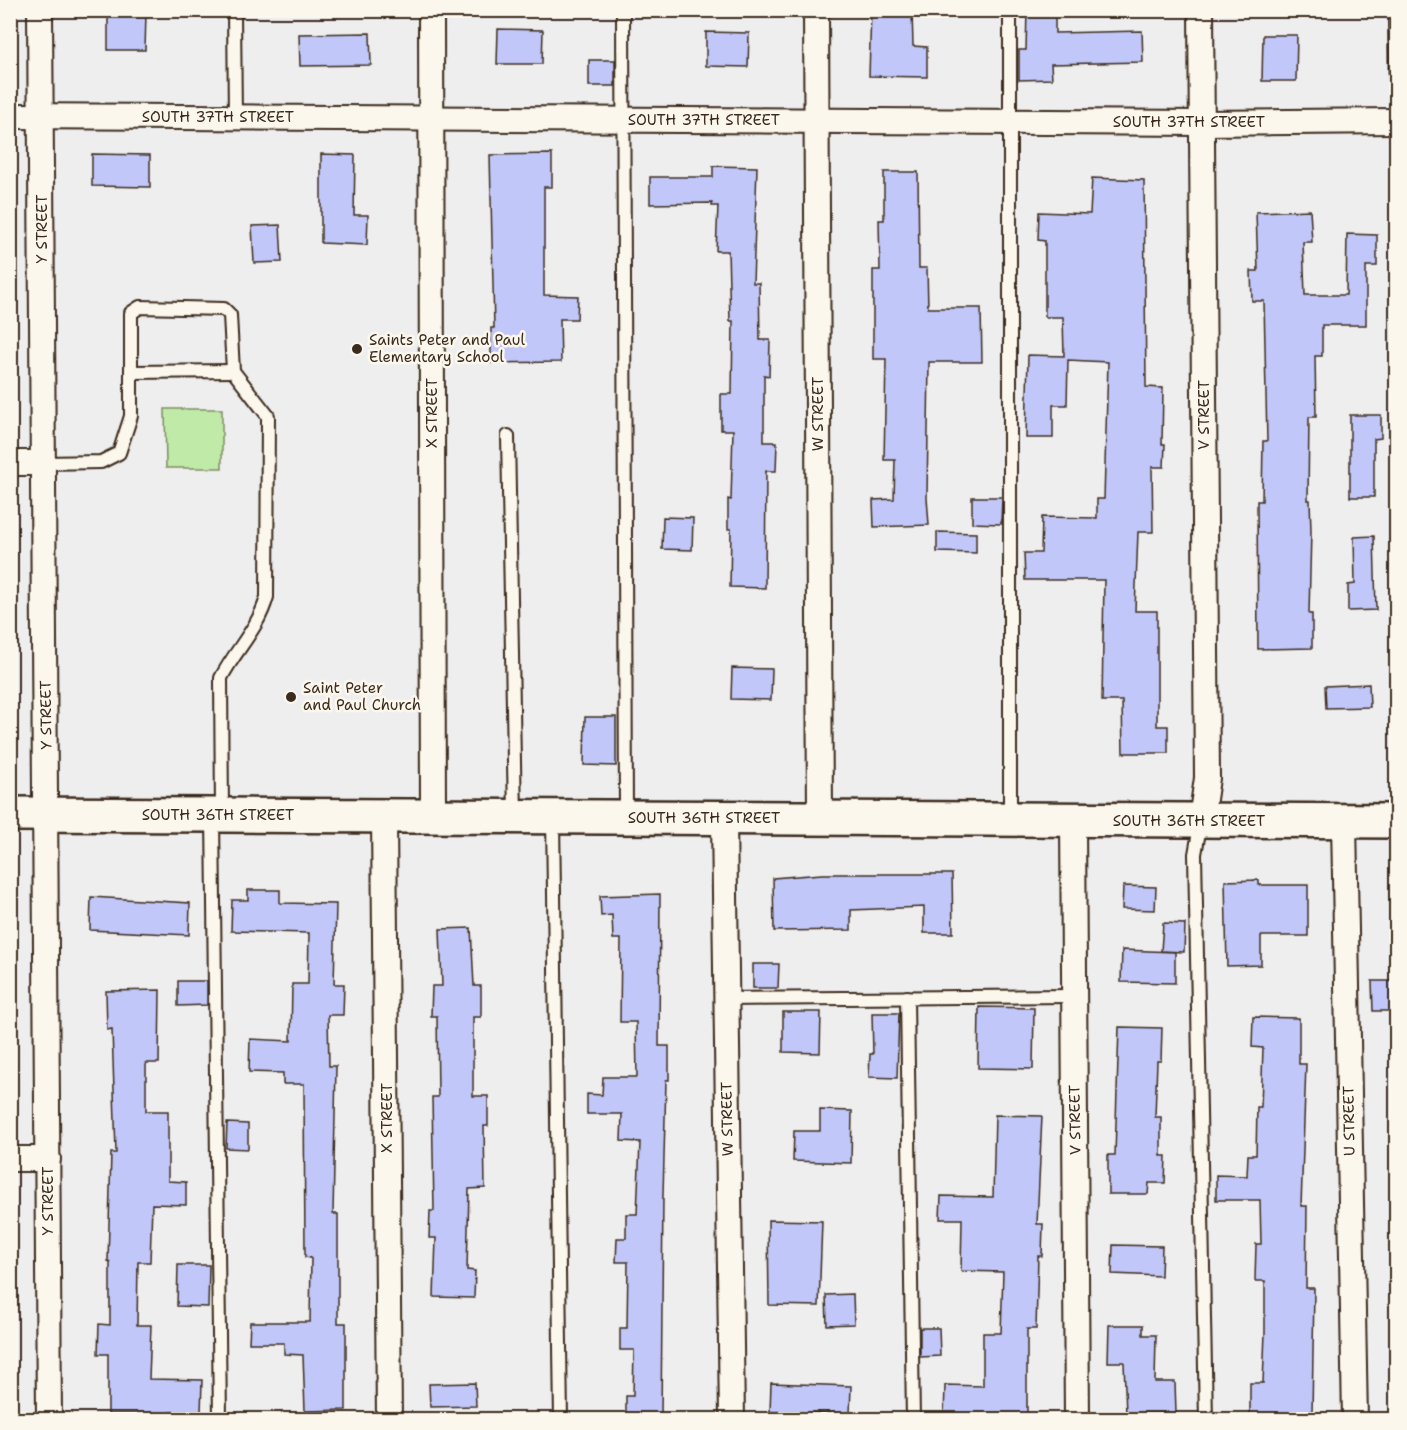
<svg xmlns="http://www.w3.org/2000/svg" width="1407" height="1430" viewBox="0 0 1407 1430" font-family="'Shantell Sans',sans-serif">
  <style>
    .green { fill: #bfeaa7; stroke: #7d8a62; stroke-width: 1.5 }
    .building { fill: #c1c8f9; stroke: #3b2a1e; stroke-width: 1.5 }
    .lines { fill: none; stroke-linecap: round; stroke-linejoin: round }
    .lane-casing { stroke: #3b2a1e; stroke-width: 16 }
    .street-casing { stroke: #3b2a1e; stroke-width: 28 }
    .secondary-casing { stroke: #3b2a1e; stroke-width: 38 }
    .lane { stroke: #fbf7ec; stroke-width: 12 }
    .street { stroke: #fbf7ec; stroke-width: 24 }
    .secondary { stroke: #fbf7ec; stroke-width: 33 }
    .poi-dot { fill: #3b2a1e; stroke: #fbf7ec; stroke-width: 2 }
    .labels { text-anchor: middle; stroke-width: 5; stroke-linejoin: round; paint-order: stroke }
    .street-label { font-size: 15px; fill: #3b2a1e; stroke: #fbf7ec }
    .poi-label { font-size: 15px; fill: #3b2a1e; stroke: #fbf7ec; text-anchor: start }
  </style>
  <rect width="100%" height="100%" fill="#efeeef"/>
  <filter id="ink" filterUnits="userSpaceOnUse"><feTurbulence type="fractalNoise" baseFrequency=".0167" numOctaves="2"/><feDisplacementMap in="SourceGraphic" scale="12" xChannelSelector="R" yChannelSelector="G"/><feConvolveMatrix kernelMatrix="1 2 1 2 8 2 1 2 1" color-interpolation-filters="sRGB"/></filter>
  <g filter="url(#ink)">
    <polygon class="green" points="165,409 222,409 222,468 166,468"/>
    <g class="building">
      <polygon points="108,10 146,13 145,50 108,50"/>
      <polygon points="871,10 912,10 913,46 927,47 927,77 869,76"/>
      <polygon points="1027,10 1055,10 1055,33 1142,31 1143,62 1051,64 1052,79 1019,80 1019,50 1026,50"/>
      <polygon points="498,29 543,30 542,64 497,64"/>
      <polygon points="706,32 749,33 748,67 706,66"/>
      <polygon points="370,33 371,65 300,66 299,34"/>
      <polygon points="1263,35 1297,35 1296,81 1262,81"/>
      <rect x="589" y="60" width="26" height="26"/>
      <polygon points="92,154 150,155 150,187 92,186"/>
      <polygon points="321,154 355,155 354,215 368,215 367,245 321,243"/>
      <polygon points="552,154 552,187 544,187 544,295 578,296 577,319 560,319 561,362 491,363 491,328 494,328 490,155"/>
      <polygon points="713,166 757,167 753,283 759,283 760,340 770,340 769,376 764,375 764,442 777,442 776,471 766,471 765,588 730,587 731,529 728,529 728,499 731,500 733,430 721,430 721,394 732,394 733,321 730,321 728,251 716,251 718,206 712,206 712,203 650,204 650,177 713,177"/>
      <polygon points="884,172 918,172 919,268 927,268 928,308 981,308 982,362 929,362 927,498 929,525 874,527 873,500 894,499 895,460 884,460 886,359 873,359 873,270 880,270 879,220 884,220"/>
      <polygon points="1092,178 1144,180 1146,387 1163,388 1162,444 1165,444 1164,467 1152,467 1153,532 1138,532 1135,611 1157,611 1157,726 1168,726 1168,753 1123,753 1122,701 1102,701 1104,580 1025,580 1024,553 1041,553 1042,517 1097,518 1097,499 1104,499 1108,362 1068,360 1067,405 1053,405 1053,438 1026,438 1028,355 1064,356 1063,317 1045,317 1045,241 1038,240 1039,212 1090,214"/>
      <polygon points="1310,210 1312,242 1303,242 1305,295 1346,295 1347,234 1377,235 1377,266 1366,266 1366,325 1322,325 1322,356 1315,356 1316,417 1309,417 1308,500 1310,500 1311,531 1309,614 1312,614 1312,648 1258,649 1257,501 1262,501 1263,441 1267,441 1264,301 1252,301 1251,271 1258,271 1256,212"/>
      <polygon points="280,225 282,262 254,263 252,226"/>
      <polygon points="1350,415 1381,415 1381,438 1374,439 1374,497 1350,497"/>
      <polygon points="972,497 1002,497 1001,524 972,523"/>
      <polygon points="663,517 693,518 692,550 662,549"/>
      <polygon points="937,532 976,533 976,553 937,552"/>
      <polygon points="1374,536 1376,610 1348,611 1348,585 1355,584 1354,537"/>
      <polygon points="732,668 772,669 771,700 731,699"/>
      <polygon points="1369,684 1370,707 1326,708 1325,686"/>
      <polygon points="585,717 616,717 616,766 584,765"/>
      <polygon points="822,874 952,874 953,933 924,933 924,907 851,910 851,930 774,931 773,878"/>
      <polygon points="1259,880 1259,885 1308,885 1308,936 1261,936 1261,965 1227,966 1225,881"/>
      <polygon points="1123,886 1156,887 1155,910 1122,909"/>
      <polygon points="248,890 280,890 280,903 336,904 334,984 344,984 343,1015 328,1015 329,1066 336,1066 333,1214 338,1214 338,1323 346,1323 346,1410 305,1411 303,1355 284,1354 284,1343 249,1343 250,1322 310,1322 311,1258 305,1257 304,1084 283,1084 283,1073 249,1072 250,1039 291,1041 292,984 308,984 309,933 231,931 232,900 248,900"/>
      <polygon points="660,894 659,1046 669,1046 669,1080 666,1080 663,1195 661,1419 626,1419 626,1396 633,1396 634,1350 620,1350 620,1328 627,1328 628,1262 616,1262 617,1238 626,1238 626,1214 637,1214 640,1142 621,1141 622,1114 587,1114 587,1094 602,1095 603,1077 637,1077 636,1022 620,1022 621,939 613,939 612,915 601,916 600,896"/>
      <polygon points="91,897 190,903 189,935 90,930"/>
      <polygon points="1163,923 1185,924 1184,952 1161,951"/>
      <polygon points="471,928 474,986 481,986 481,1017 473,1017 473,1096 488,1096 488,1126 484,1126 485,1188 469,1189 467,1270 475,1271 474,1298 434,1297 436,1238 429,1238 430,1211 434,1211 432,1097 438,1097 437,1016 431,1016 432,986 442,986 440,929"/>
      <polygon points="1122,950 1175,952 1175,983 1121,982"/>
      <polygon points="753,964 779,964 778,988 753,988"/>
      <polygon points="178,981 207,981 207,1005 178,1006"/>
      <polygon points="1372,981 1396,981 1396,1011 1373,1011"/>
      <polygon points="160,990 159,1063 146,1063 146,1111 168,1111 168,1181 186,1182 186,1205 152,1204 150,1262 138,1262 137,1325 151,1325 149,1379 202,1380 201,1413 170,1412 170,1419 136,1419 136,1414 108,1414 108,1354 98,1354 99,1324 110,1325 110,1262 108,1261 111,1153 116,1153 112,1029 107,1030 106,991"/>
      <polygon points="979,1007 1034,1008 1033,1069 978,1068"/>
      <polygon points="783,1012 821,1012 820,1053 783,1052"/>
      <polygon points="872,1013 899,1013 897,1078 869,1077 870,1054 873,1054"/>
      <polygon points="1253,1017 1299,1018 1299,1064 1306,1064 1301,1206 1307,1206 1306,1288 1314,1288 1312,1414 1250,1416 1250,1383 1263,1383 1265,1333 1265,1281 1255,1281 1256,1244 1261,1244 1260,1200 1216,1200 1216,1175 1247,1176 1248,1155 1256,1155 1257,1107 1261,1107 1263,1048 1252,1047"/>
      <polygon points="1119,1027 1162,1028 1161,1061 1157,1061 1155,1117 1161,1117 1161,1156 1166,1156 1165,1183 1149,1183 1148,1194 1108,1194 1108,1155 1115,1155"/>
      <polygon points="820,1110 852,1111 851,1163 793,1161 794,1131 820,1131"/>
      <polygon points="995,1115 1042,1116 1037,1224 1043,1224 1042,1256 1038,1256 1036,1329 1027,1329 1027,1419 944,1417 945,1385 983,1386 983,1333 1001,1333 1003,1272 961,1271 962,1219 940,1219 941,1196 993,1197"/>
      <polygon points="227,1123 248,1124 248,1149 226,1148"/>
      <polygon points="768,1220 822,1221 819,1306 769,1305"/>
      <polygon points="1113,1245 1162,1246 1161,1276 1112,1274"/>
      <polygon points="178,1265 209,1265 208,1307 177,1306"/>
      <polygon points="853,1294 854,1324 827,1325 826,1295"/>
      <polygon points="1109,1325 1143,1325 1143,1335 1156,1335 1155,1382 1175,1382 1176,1413 1126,1414 1124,1362 1108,1362"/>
      <polygon points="920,1328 939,1328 940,1356 920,1357"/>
      <polygon points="475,1383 476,1406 430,1407 429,1384"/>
      <polygon points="771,1383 851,1386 850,1414 813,1413 813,1419 789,1419 789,1412 770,1412"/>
    </g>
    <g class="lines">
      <defs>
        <g id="lane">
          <polyline points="234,10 235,118"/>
          <polyline points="623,10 626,817"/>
          <polyline points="1010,10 1010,819"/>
          <polyline points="1395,10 1396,93"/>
          <polyline points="131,372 233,371"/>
          <polyline points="508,436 515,816"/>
          <path d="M43,463L101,462L119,453L131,416V313L140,307L224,309L230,315L233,371L268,416L267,597C258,629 236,649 221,678L222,813"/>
          <polyline points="213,816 220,1420"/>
          <polyline points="553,818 561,1420"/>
          <polyline points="1201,821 1195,854 1206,1420"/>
          <polyline points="907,997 913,1420"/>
          <polyline points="725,999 1073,996"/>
        </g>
        <g id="street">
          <polyline points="40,10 49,1420"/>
          <polyline points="431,10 433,816"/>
          <polyline points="816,10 820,818"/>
          <polyline points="10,116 1202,123 1396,121"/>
          <polyline points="10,463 43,463"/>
          <polyline points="384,816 389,1420"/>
          <polyline points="724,819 732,1420"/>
          <polyline points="1201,820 1207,778 1201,10"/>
          <polyline points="1073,821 1077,1420"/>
          <polyline points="1344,822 1355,1420"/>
          <polyline points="10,1159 48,1159"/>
        </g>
        <polyline id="secondary" points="10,814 1396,821"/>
      </defs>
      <use href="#lane" class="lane-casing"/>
      <use href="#street" class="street-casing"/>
      <use href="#secondary" class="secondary-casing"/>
      <use href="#lane" class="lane"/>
      <use href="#street" class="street"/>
      <use href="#secondary" class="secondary"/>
    </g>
  </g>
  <g class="poi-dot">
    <circle cx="357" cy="349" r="6"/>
    <circle cx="291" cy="697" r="6"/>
  </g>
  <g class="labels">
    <g class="street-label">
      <text x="218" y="122">SOUTH 37TH STREET</text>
      <text x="704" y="125">SOUTH 37TH STREET</text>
      <text x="1189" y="127">SOUTH 37TH STREET</text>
      <text transform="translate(42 229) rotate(-90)" y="5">Y STREET</text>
      <text transform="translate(432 413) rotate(-90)" y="5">X STREET</text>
      <text transform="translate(818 414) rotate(-90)" y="5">W STREET</text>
      <text transform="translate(1204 415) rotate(-90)" y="5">V STREET</text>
      <text transform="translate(46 715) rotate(-91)" y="5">Y STREET</text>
      <text x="218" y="820">SOUTH 36TH STREET</text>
      <text x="704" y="823">SOUTH 36TH STREET</text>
      <text x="1189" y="826">SOUTH 36TH STREET</text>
      <text transform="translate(387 1118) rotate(-90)" y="5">X STREET</text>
      <text transform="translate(727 1119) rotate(-91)" y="5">W STREET</text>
      <text transform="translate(1075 1120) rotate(-91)" y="5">V STREET</text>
      <text transform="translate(1349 1121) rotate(-91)" y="5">U STREET</text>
      <text transform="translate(48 1201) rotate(-90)" y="5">Y STREET</text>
    </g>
    <g class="poi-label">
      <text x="369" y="345">Saints Peter and Paul<tspan x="369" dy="17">Elementary School</tspan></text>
      <text x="303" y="693">Saint Peter<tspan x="303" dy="17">and Paul Church</tspan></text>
    </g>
  </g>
  <rect width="1407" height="1430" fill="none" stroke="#fbf7ec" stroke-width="36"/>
  <rect x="18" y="18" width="1371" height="1394" fill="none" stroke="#3b2a1e" stroke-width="2" filter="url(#ink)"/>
</svg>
